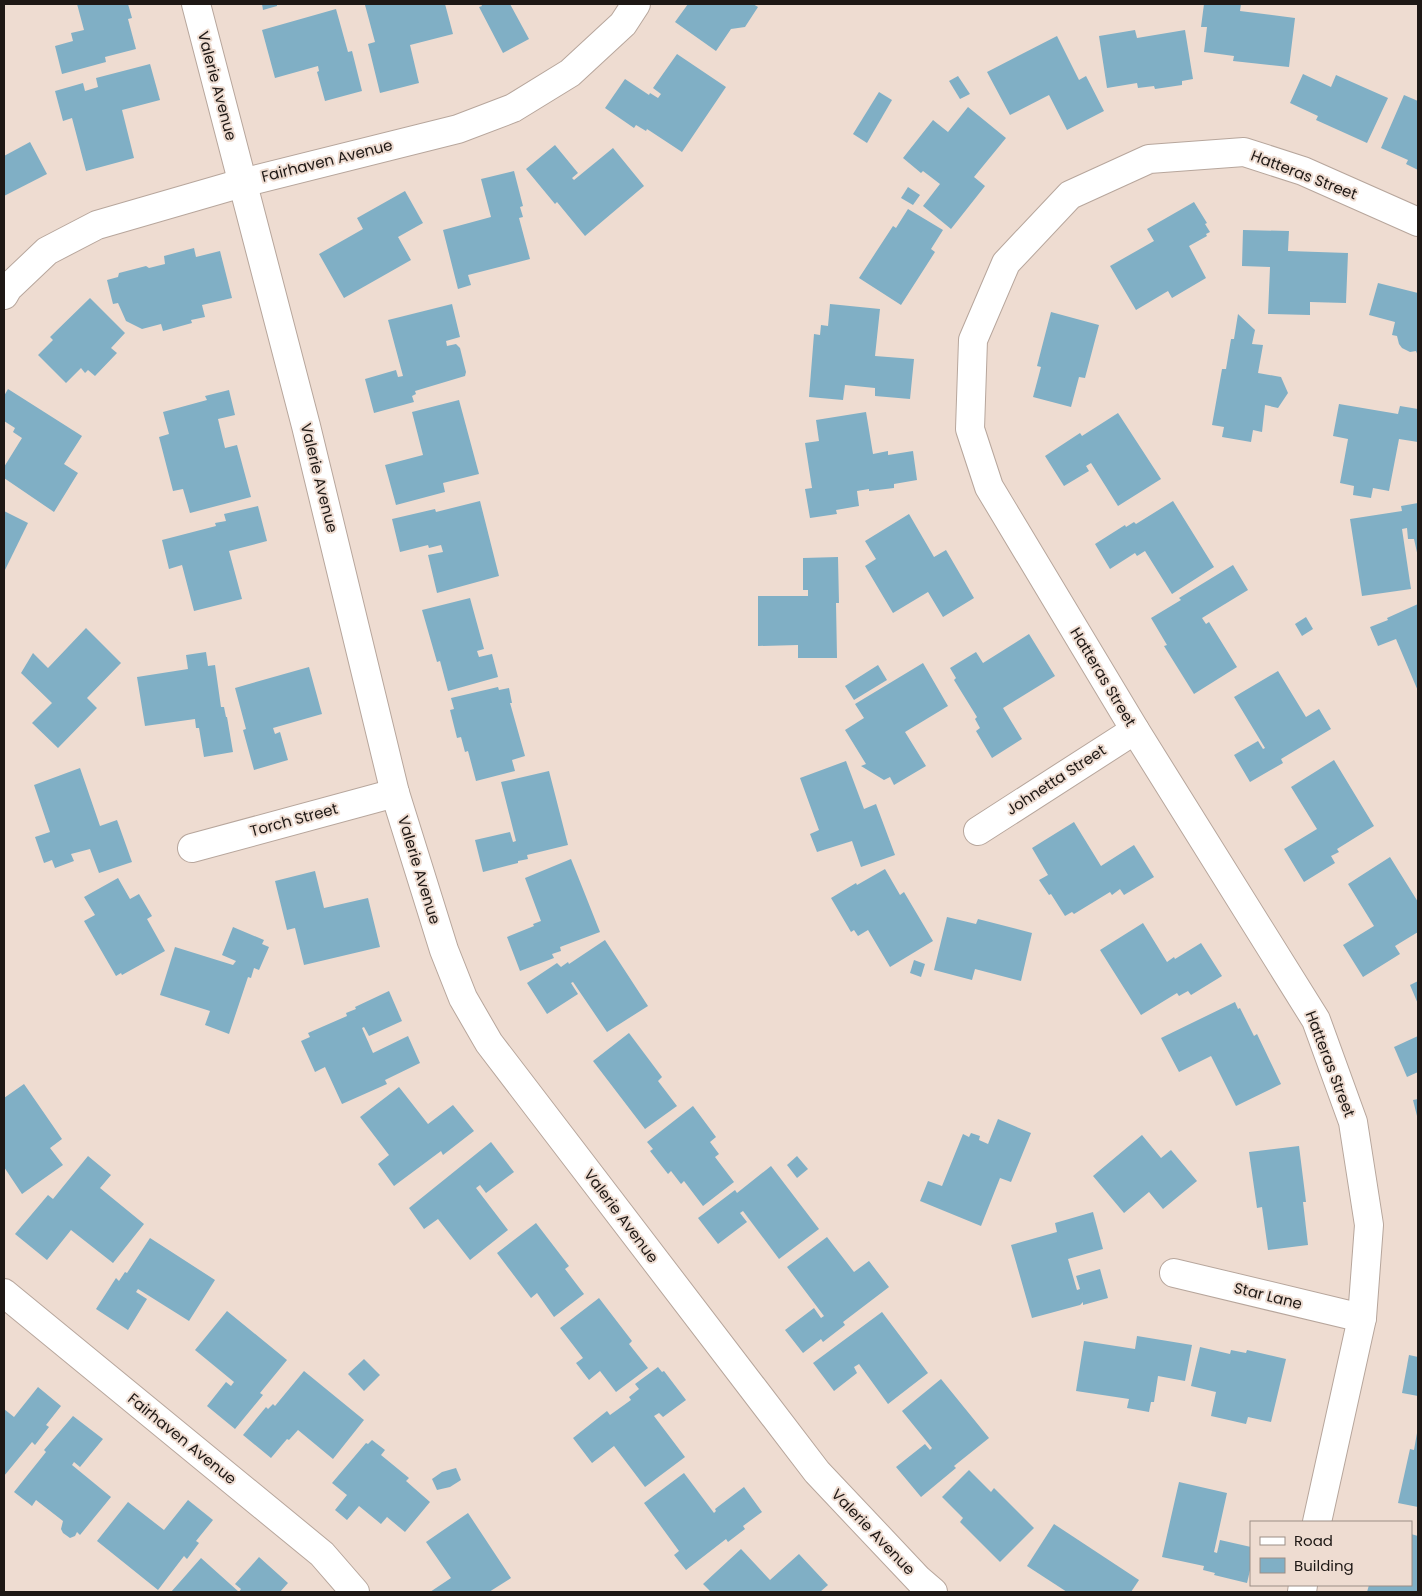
<svg xmlns="http://www.w3.org/2000/svg" width="1422" height="1596" viewBox="0 0 1422 1596" font-family="Poppins,sans-serif">
  <style>
    .building { fill: #80afc5 }
    .lines { fill: none; stroke-linecap: round; stroke-linejoin: round }
    .minor-casing { stroke: #b7a69c; stroke-width: 30 }
    .minor { stroke: #fff; stroke-width: 28 }
    .labels { text-anchor: middle; stroke-width: 4; stroke-linejoin: round; paint-order: stroke }
    .street-label { font-size: 15px; fill: #1e1815; stroke: #eedcd1 }
  </style>
  <rect width="100%" height="100%" fill="#eedcd1"/>
  <g class="building">
    <polygon points="77,4 128,4 132,18 128,19 136,49 105,57 106,62 62,74 55,46 73,41 71,33 84,30"/>
    <polygon points="262,4 277,4 277,6 263,10"/>
    <polygon points="370,4 445,4 453,34 410,45 419,83 380,93 368,44 375,42 365,5"/>
    <polygon points="481,4 510,4 529,39 503,53 479,7 482,6"/>
    <polygon points="688,4 753,4 758,7 745,27 731,29 716,51 675,22"/>
    <polygon points="1204,4 1241,4 1240,11 1295,18 1289,67 1233,61 1234,56 1204,52 1207,27 1201,27"/>
    <polygon points="336,9 348,52 352,51 362,91 325,101 317,72 319,71 318,66 275,78 262,30"/>
    <polygon points="1135,30 1137,38 1185,30 1193,79 1182,81 1182,85 1155,89 1154,86 1138,88 1137,83 1107,88 1099,36"/>
    <polygon points="1057,36 1079,80 1086,76 1104,111 1067,130 1049,95 1010,115 987,72"/>
    <polygon points="677,54 726,87 682,152 647,129 646,131 636,125 634,128 605,108 625,79 649,95 650,93 658,98 661,94 653,88"/>
    <polygon points="150,64 160,100 122,110 134,158 86,171 72,118 63,121 55,91 83,83 85,91 98,87 96,78"/>
    <polygon points="1303,74 1331,87 1336,75 1388,98 1367,143 1316,120 1318,116 1290,103"/>
    <polygon points="958,76 970,94 960,99 949,81"/>
    <polygon points="879,92 892,100 867,143 853,134"/>
    <polygon points="1404,95 1418,101 1418,170 1406,164 1408,160 1381,148"/>
    <polygon points="968,107 1006,138 974,177 985,186 951,229 923,206 940,184 923,171 921,173 903,158 933,120 948,132"/>
    <polygon points="30,142 47,174 4,196 4,156"/>
    <polygon points="555,145 578,173 572,178 574,180 613,148 644,186 585,236 557,202 555,204 526,169"/>
    <polygon points="514,171 523,206 520,207 523,217 519,218 530,259 468,275 471,285 458,289 443,230 491,217 481,179"/>
    <polygon points="908,187 920,195 913,205 901,198"/>
    <polygon points="405,191 423,223 398,237 411,260 344,298 319,254 363,229 357,218"/>
    <polygon points="1194,202 1207,223 1205,224 1210,232 1206,234 1207,236 1189,246 1206,278 1172,298 1168,291 1136,310 1110,266 1154,241 1147,229"/>
    <polygon points="908,209 943,230 931,249 935,252 901,305 859,278 893,226 896,228"/>
    <polygon points="1243,230 1289,231 1288,251 1348,253 1346,303 1310,302 1310,315 1268,314 1270,267 1242,266"/>
    <polygon points="194,248 196,257 220,251 232,298 202,305 205,317 191,320 192,323 163,331 161,324 142,329 126,321 118,303 113,304 107,280 118,277 119,273 146,266 149,268 165,264 164,256"/>
    <polygon points="1378,283 1418,293 1418,356 1416,351 1410,352 1402,348 1399,344 1397,336 1392,335 1395,322 1369,315"/>
    <polygon points="90,298 125,333 111,348 117,353 95,376 88,370 85,373 81,368 66,383 38,355 53,340 50,337"/>
    <polygon points="452,304 460,337 446,341 447,346 456,344 460,348 466,372 465,376 415,391 416,394 412,396 414,402 374,413 365,379 396,370 398,377 403,376 388,320"/>
    <polygon points="830,304 880,309 875,356 914,359 910,399 875,396 875,388 845,385 843,400 809,397 814,334 820,335 821,325 828,326"/>
    <polygon points="1051,312 1099,325 1085,378 1079,377 1071,407 1033,397 1041,367 1037,366"/>
    <polygon points="1238,314 1255,330 1252,344 1263,345 1258,373 1281,377 1288,393 1278,408 1265,405 1262,432 1253,430 1251,442 1222,437 1224,427 1212,425 1222,369 1226,369 1231,339 1234,339"/>
    <polygon points="8,389 82,436 64,464 78,473 54,512 4,478 4,467 22,438 13,432 15,428 4,421 4,396"/>
    <polygon points="229,390 235,415 218,419 225,448 237,445 251,497 190,513 183,489 173,491 159,437 169,434 163,412 207,400 205,396"/>
    <polygon points="459,400 479,474 443,483 445,492 396,505 385,465 423,455 412,412"/>
    <polygon points="1339,404 1398,414 1400,406 1418,409 1418,442 1399,439 1389,491 1373,488 1371,498 1353,495 1354,486 1340,483 1348,439 1333,436"/>
    <polygon points="866,412 873,454 888,451 888,455 913,451 917,480 894,484 894,488 869,491 869,489 857,491 859,506 836,510 837,514 810,518 805,489 812,488 805,443 819,441 816,420"/>
    <polygon points="1118,413 1161,479 1118,506 1091,463 1086,466 1089,471 1064,486 1045,456 1080,433 1082,436"/>
    <polygon points="480,501 499,576 437,593 428,555 443,552 441,545 429,548 428,545 400,552 392,519 435,509 436,512"/>
    <polygon points="1173,501 1214,567 1172,594 1145,551 1137,556 1135,553 1110,569 1095,544 1125,525 1126,527 1134,522 1136,524"/>
    <polygon points="1418,503 1418,557 1414,539 1408,539 1407,528 1402,529 1411,589 1362,596 1350,519 1402,511 1401,506"/>
    <polygon points="258,506 267,541 229,551 242,599 194,611 182,565 169,569 162,540 216,526 215,523 226,521 224,514"/>
    <polygon points="4,511 28,523 4,572"/>
    <polygon points="909,514 934,557 946,550 974,598 943,617 928,592 893,613 865,566 876,559 865,541"/>
    <polygon points="838,557 839,603 836,603 837,658 798,658 798,645 758,646 758,596 808,596 808,590 803,590 803,558"/>
    <polygon points="1233,565 1248,590 1202,618 1206,624 1209,622 1237,667 1194,694 1164,646 1167,645 1151,618 1181,600 1179,598"/>
    <polygon points="470,598 484,649 477,651 479,657 492,654 498,677 448,691 440,661 437,662 422,610"/>
    <polygon points="1418,604 1418,691 1396,639 1378,646 1370,627 1388,620 1387,618"/>
    <polygon points="1306,617 1313,629 1302,636 1295,624"/>
    <polygon points="86,628 121,663 87,698 97,708 58,748 32,723 52,703 21,673 33,653 48,668"/>
    <polygon points="1029,634 1055,676 1003,708 1022,739 992,758 976,731 980,728 975,719 977,717 954,680 956,678 950,668 976,652 983,663"/>
    <polygon points="206,652 208,666 215,665 221,707 224,707 226,717 227,717 233,752 204,757 199,728 196,728 195,719 145,726 137,677 188,669 186,655"/>
    <polygon points="923,663 948,706 905,732 926,766 894,785 890,777 884,780 861,766 866,764 845,730 864,718 855,704"/>
    <polygon points="878,665 887,680 854,700 845,686"/>
    <polygon points="309,667 322,714 273,728 275,734 280,732 288,760 254,770 243,730 246,729 235,688"/>
    <polygon points="1278,671 1306,717 1319,709 1331,729 1281,759 1283,763 1250,782 1234,755 1258,741 1263,749 1265,748 1234,697"/>
    <polygon points="498,687 499,690 509,688 512,703 510,703 525,756 512,760 515,771 476,781 468,751 465,752 461,737 457,738 450,710 454,709 451,698"/>
    <polygon points="1334,760 1374,826 1337,849 1339,852 1331,856 1335,863 1304,882 1284,849 1317,829 1291,787"/>
    <polygon points="846,761 864,809 876,804 895,855 861,867 852,841 817,852 810,834 819,830 800,778"/>
    <polygon points="80,768 100,826 117,820 132,862 99,873 90,849 71,854 74,861 55,868 52,860 44,863 35,837 50,832 34,785"/>
    <polygon points="549,771 568,845 527,855 528,859 518,861 518,863 483,872 475,840 510,832 513,842 516,841 501,782"/>
    <polygon points="1074,822 1101,866 1134,845 1154,877 1124,895 1120,889 1112,895 1110,892 1074,914 1072,912 1065,916 1051,894 1049,895 1039,880 1048,875 1032,848"/>
    <polygon points="1390,857 1418,902 1418,932 1395,946 1400,954 1363,977 1343,945 1374,926 1348,884"/>
    <polygon points="571,859 600,932 560,947 561,951 552,954 554,958 520,971 507,937 534,926 533,924 541,921 525,878"/>
    <polygon points="885,869 900,895 904,892 933,941 890,967 868,930 858,936 854,930 851,932 831,898 856,883 857,885"/>
    <polygon points="315,871 324,908 368,898 380,947 304,965 295,928 287,930 275,881"/>
    <polygon points="118,878 130,899 139,894 152,916 147,919 165,951 122,975 121,973 116,976 84,921 95,915 84,897"/>
    <polygon points="947,917 976,924 978,919 1032,933 1021,981 975,969 972,980 934,970"/>
    <polygon points="1143,923 1167,962 1174,957 1175,959 1201,943 1222,976 1191,995 1188,991 1179,996 1177,993 1141,1015 1100,950"/>
    <polygon points="233,927 264,940 262,944 269,947 259,970 254,968 251,978 248,977 229,1034 205,1025 210,1011 160,995 175,947 233,965 236,961 222,955"/>
    <polygon points="605,940 648,1006 607,1032 573,982 571,983 578,994 547,1014 527,983 557,963 561,967 568,962 569,964"/>
    <polygon points="914,960 925,964 921,977 910,973"/>
    <polygon points="1418,981 1418,1004 1410,985"/>
    <polygon points="389,991 402,1021 369,1036 364,1027 362,1028 373,1053 408,1036 420,1063 385,1080 387,1084 342,1104 325,1067 315,1072 301,1041 310,1037 308,1033 347,1016 346,1013 356,1009 355,1007"/>
    <polygon points="1235,1002 1238,1009 1240,1008 1254,1036 1257,1034 1281,1084 1236,1106 1211,1056 1179,1072 1161,1038"/>
    <polygon points="629,1033 662,1077 658,1081 677,1106 645,1129 593,1061"/>
    <polygon points="1418,1036 1418,1072 1407,1077 1394,1047"/>
    <polygon points="24,1084 62,1139 50,1148 63,1165 22,1194 4,1167 4,1098"/>
    <polygon points="399,1087 428,1124 453,1105 474,1131 443,1155 441,1151 394,1186 378,1164 389,1155 360,1117"/>
    <polygon points="1418,1099 1418,1120 1413,1100"/>
    <polygon points="693,1106 716,1137 710,1142 719,1154 715,1157 734,1182 703,1206 684,1181 681,1184 671,1171 668,1174 650,1151 653,1149 647,1142"/>
    <polygon points="998,1119 1031,1133 1011,1182 1000,1178 981,1226 920,1201 928,1181 942,1186 963,1134 969,1137 971,1133 980,1136 979,1140 988,1144"/>
    <polygon points="1142,1135 1161,1158 1171,1150 1197,1181 1163,1209 1149,1192 1124,1213 1093,1176"/>
    <polygon points="491,1142 514,1172 486,1193 480,1185 476,1188 508,1230 470,1260 438,1219 424,1229 409,1208"/>
    <polygon points="1299,1146 1306,1202 1303,1202 1308,1245 1268,1250 1262,1207 1257,1208 1249,1152"/>
    <polygon points="88,1156 111,1175 100,1188 144,1224 113,1263 71,1230 47,1260 15,1234 48,1195 53,1199"/>
    <polygon points="797,1156 808,1169 797,1178 787,1165"/>
    <polygon points="771,1166 819,1229 779,1259 743,1211 740,1213 747,1222 718,1244 698,1218 735,1190 737,1193"/>
    <polygon points="1093,1212 1103,1249 1068,1259 1077,1290 1080,1289 1076,1276 1100,1269 1108,1298 1083,1305 1083,1302 1080,1305 1032,1318 1011,1245 1057,1232 1055,1223"/>
    <polygon points="536,1223 569,1266 565,1269 584,1294 554,1317 537,1293 531,1298 497,1253"/>
    <polygon points="827,1237 854,1272 869,1261 889,1287 843,1322 845,1325 823,1342 821,1339 803,1353 785,1330 814,1308 821,1318 824,1316 787,1267"/>
    <polygon points="150,1238 215,1280 189,1321 138,1289 136,1292 147,1299 128,1330 96,1309 116,1278 119,1281 125,1272 127,1273"/>
    <polygon points="599,1298 632,1341 629,1344 648,1368 616,1392 600,1371 589,1380 576,1363 583,1358 560,1328"/>
    <polygon points="227,1311 287,1360 260,1393 263,1395 235,1429 207,1406 226,1382 231,1386 234,1382 195,1350"/>
    <polygon points="882,1312 928,1373 888,1404 859,1364 854,1367 857,1373 834,1391 813,1363"/>
    <polygon points="1137,1336 1192,1345 1185,1381 1158,1376 1154,1402 1151,1402 1149,1412 1127,1408 1129,1399 1076,1391 1084,1341 1135,1349"/>
    <polygon points="1200,1347 1230,1354 1231,1350 1246,1353 1247,1350 1286,1359 1271,1422 1248,1417 1246,1424 1211,1416 1216,1392 1191,1386"/>
    <polygon points="1409,1355 1418,1357 1418,1396 1402,1393"/>
    <polygon points="364,1359 380,1375 364,1391 348,1374"/>
    <polygon points="658,1367 662,1372 664,1371 686,1400 663,1417 659,1413 654,1416 685,1457 645,1487 614,1446 592,1463 573,1438 607,1411 610,1415 631,1400 629,1397 639,1389 635,1384"/>
    <polygon points="304,1371 364,1420 333,1459 298,1430 289,1440 287,1439 271,1458 243,1435 266,1407 268,1409 273,1404 275,1406"/>
    <polygon points="941,1379 989,1438 954,1466 956,1468 921,1497 896,1467 925,1444 930,1450 932,1448 902,1411"/>
    <polygon points="38,1387 61,1406 46,1425 49,1427 35,1445 32,1442 4,1476 4,1409 14,1417"/>
    <polygon points="73,1416 103,1439 80,1467 74,1462 72,1465 111,1497 80,1535 77,1532 75,1536 70,1538 63,1533 61,1529 63,1521 36,1500 32,1506 14,1492 46,1452 44,1450"/>
    <polygon points="1417,1433 1418,1433 1418,1507 1398,1503 1410,1449 1414,1450"/>
    <polygon points="372,1440 385,1450 381,1455 409,1478 406,1481 430,1502 405,1532 387,1517 381,1524 359,1506 347,1520 335,1510 347,1495 332,1483 366,1443 368,1444"/>
    <polygon points="456,1468 461,1480 450,1487 437,1490 432,1479 442,1472"/>
    <polygon points="969,1470 991,1492 994,1488 1034,1528 1000,1562 960,1522 963,1518 942,1497"/>
    <polygon points="684,1473 714,1513 716,1511 715,1509 744,1487 762,1512 743,1526 745,1529 728,1542 726,1539 686,1570 674,1555 679,1551 644,1503"/>
    <polygon points="1179,1482 1227,1493 1214,1552 1217,1553 1220,1540 1251,1547 1251,1566 1247,1583 1214,1575 1215,1573 1203,1570 1204,1566 1162,1557"/>
    <polygon points="188,1500 213,1520 196,1541 199,1543 187,1559 184,1556 158,1590 97,1541 128,1502 164,1530"/>
    <polygon points="468,1513 511,1578 489,1592 430,1592 451,1578 426,1542"/>
    <polygon points="1054,1524 1139,1580 1131,1592 1067,1592 1027,1566"/>
    <polygon points="1411,1534 1418,1536 1418,1560 1417,1567 1418,1567 1418,1586 1417,1592 1367,1592 1369,1585 1411,1585"/>
    <polygon points="741,1549 770,1580 799,1554 828,1585 820,1592 711,1592 703,1584"/>
    <polygon points="259,1557 288,1583 280,1592 171,1592 201,1558 239,1592 241,1589 235,1584"/>
  </g>
  <g class="lines">
    <defs>
      <g id="minor">
        <polyline points="196,4 306,426 395,793 444,950 463,998 489,1043 817,1472 919,1580 933,1592"/>
        <polyline points="4,295 8,288 47,251 97,225 242,183 458,129 513,108 570,73 623,24 636,4"/>
        <polyline points="978,831 1135,730"/>
        <polyline points="192,848 395,793"/>
        <polyline points="1174,1273 1362,1318"/>
        <polyline points="4,1293 322,1554 355,1592"/>
        <polyline points="1317,1522 1362,1318 1369,1225 1353,1122 1316,1020 1135,730 989,487 970,429 973,340 1006,263 1070,195 1149,159 1244,152 1303,171 1418,222"/>
        <polyline points="1302,1592 1303,1585"/>
      </g>
    </defs>
    <use href="#minor" class="minor-casing"/>
    <use href="#minor" class="minor"/>
  </g>
  <g class="labels">
    <g class="street-label">
      <text transform="translate(217 86) rotate(75)" y="5">Valerie Avenue</text>
      <text transform="translate(327 161) rotate(-14)" y="5">Fairhaven Avenue</text>
      <text transform="translate(1304 175) rotate(21)" y="5">Hatteras Street</text>
      <text transform="translate(319 478) rotate(76)" y="5">Valerie Avenue</text>
      <text transform="translate(1103 677) rotate(59)" y="5">Hatteras Street</text>
      <text transform="translate(1056 780) rotate(-33)" y="5">Johnetta Street</text>
      <text transform="translate(294 820) rotate(-15)" y="5">Torch Street</text>
      <text transform="translate(419 870) rotate(73)" y="5">Valerie Avenue</text>
      <text transform="translate(1330 1064) rotate(69)" y="5">Hatteras Street</text>
      <text transform="translate(621 1216) rotate(53)" y="5">Valerie Avenue</text>
      <text transform="translate(1268 1296) rotate(14)" y="5">Star Lane</text>
      <text transform="translate(182 1439) rotate(39)" y="5">Fairhaven Avenue</text>
      <text transform="translate(873 1532) rotate(46)" y="5">Valerie Avenue</text>
    </g>
  </g>
  <rect width="1422" height="1596" fill="none" stroke="#1e1815" stroke-width="10"/>
  <rect x="1250" y="1521" width="162" height="65" fill="#eedcd1" stroke="#9b8e86"/>
  <rect x="1260" y="1537" width="25" height="8" fill="#ffffff" stroke="#9b8e86"/>
  <text x="1294" y="1546" font-size="15" fill="#1e1815">Road</text>
  <rect x="1260" y="1558" width="25" height="15" fill="#80afc5" stroke="#9b8e86"/>
  <text x="1294" y="1571" font-size="15" fill="#1e1815">Building</text>
</svg>
